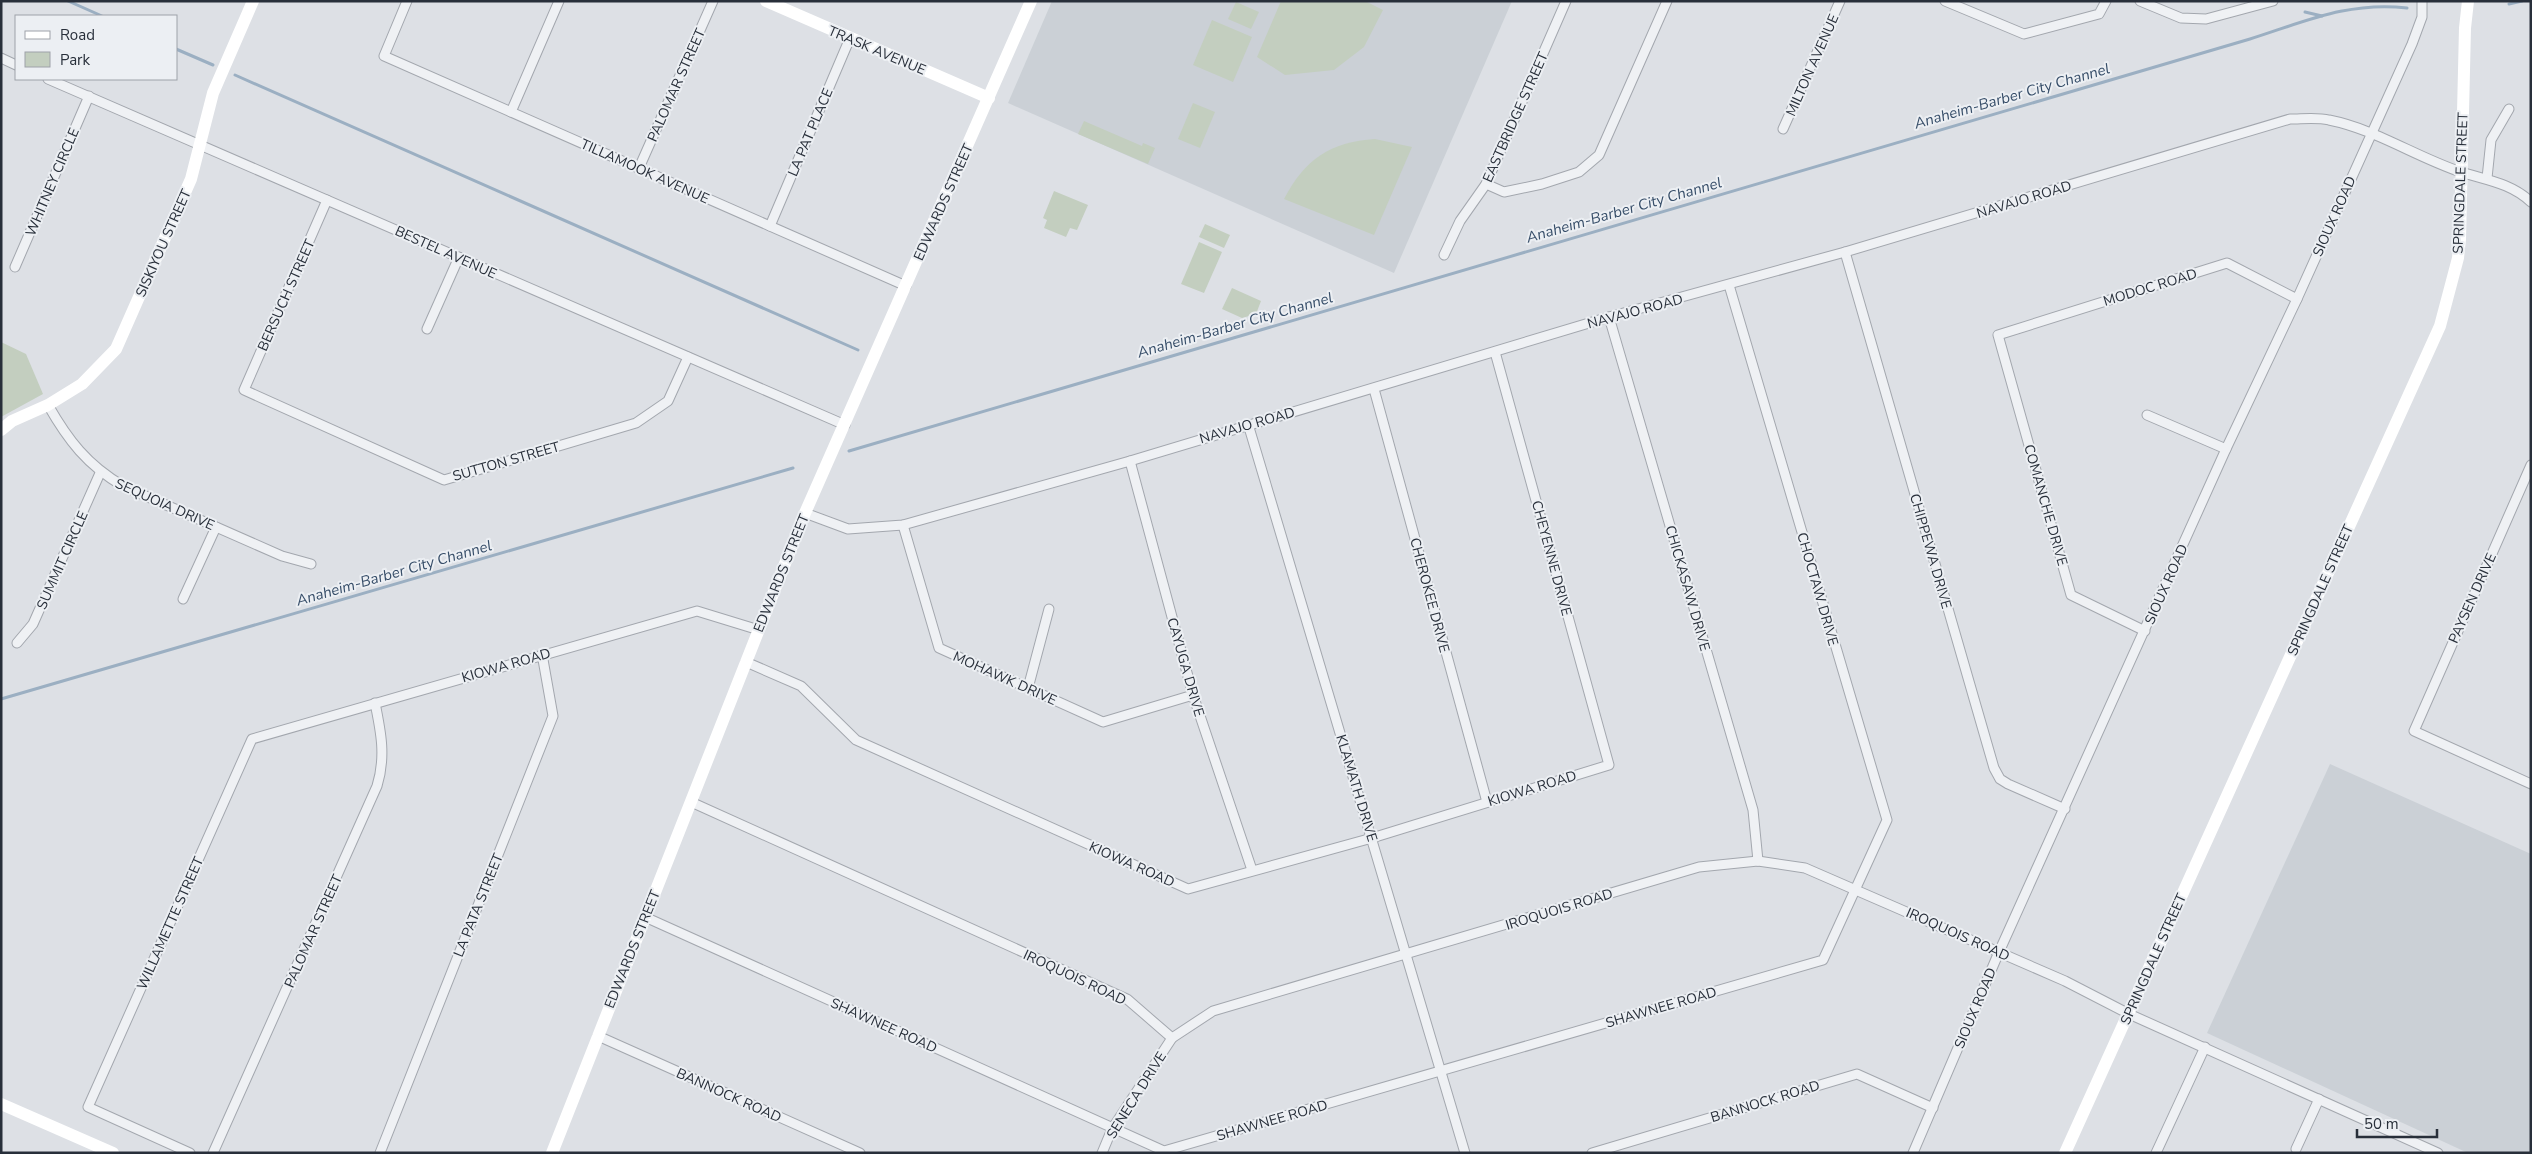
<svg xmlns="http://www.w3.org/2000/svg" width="2532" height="1154" viewBox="0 0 2532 1154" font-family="'Nunito Sans',sans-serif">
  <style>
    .built { fill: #cbd0d6 }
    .green { fill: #c3cebf }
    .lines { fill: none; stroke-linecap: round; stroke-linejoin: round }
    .stream { stroke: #9bafc2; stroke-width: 3 }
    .street-casing { stroke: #a3a7ae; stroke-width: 11 }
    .street { stroke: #eff1f4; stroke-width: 9 }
    .secondary { stroke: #fff; stroke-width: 12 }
    .labels { text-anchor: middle; stroke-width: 4; stroke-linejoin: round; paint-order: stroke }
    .street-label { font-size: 14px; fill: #282f3a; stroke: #eceff3 }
    .water-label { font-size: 15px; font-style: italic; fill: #374e69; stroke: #eceff3 }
  </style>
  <rect width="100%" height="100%" fill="#dde0e5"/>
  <g class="built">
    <polygon points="1052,1 1512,1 1394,273 1008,103"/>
    <polygon points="2330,764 2531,854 2531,1153 2468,1153 2207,1033"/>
  </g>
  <g class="green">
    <polygon points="1281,1 1365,1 1383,10 1364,47 1334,70 1285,75 1257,57"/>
    <polygon points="1236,2 1259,12 1251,29 1228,19"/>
    <polygon points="1212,20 1252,37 1233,82 1193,65"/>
    <polygon points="1193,103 1215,112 1200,148 1178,139"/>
    <polygon points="1084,121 1142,146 1143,143 1155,148 1148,164 1078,134"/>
    <path d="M1375,139L1412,147L1374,235L1284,199C1305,159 1330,142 1375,139Z"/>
    <polygon points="1054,191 1088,205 1077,230 1070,228 1066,237 1044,228 1047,220 1043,218"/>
    <polygon points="1205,224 1230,235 1224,248 1199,237"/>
    <polygon points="1199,242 1222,252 1204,293 1181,284"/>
    <polygon points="1232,288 1261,301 1256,314 1242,318 1222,309"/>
    <polygon points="1,342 26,354 43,394 1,417"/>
  </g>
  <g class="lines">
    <g class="stream">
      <polyline points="68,1 102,16"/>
      <polyline points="2509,4 2522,1"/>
      <polyline points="2305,12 2322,16"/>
      <polyline points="176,49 213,65"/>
      <polyline points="235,75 858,350"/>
      <path d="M849,451L2250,39C2304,22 2349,1 2407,8"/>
      <polyline points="1,699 793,468"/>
    </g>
    <defs>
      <g id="street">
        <polyline points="407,1 384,56 906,286"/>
        <polyline points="1945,1 2024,34 2099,14 2106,1"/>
        <polyline points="2140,1 2181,18 2206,19 2273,1"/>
        <polyline points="1,58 16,65"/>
        <polyline points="48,79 845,425"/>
        <polyline points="511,112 559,1"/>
        <polyline points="1783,129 1840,1"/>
        <polyline points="639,168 713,1"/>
        <polyline points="2487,178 2491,140 2509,109"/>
        <polyline points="1486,184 1504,192 1542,184 1579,172 1599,155 1667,1"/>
        <polyline points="327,200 244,390 444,480 636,423 668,401 688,357"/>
        <polyline points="770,226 850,38"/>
        <polyline points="1845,252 1994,768 2000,779 2008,784 2065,809"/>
        <polyline points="1444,255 1460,221 1486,184 1566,1"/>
        <polyline points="15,267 89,96"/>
        <polyline points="1609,317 1753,810 1758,861"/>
        <polyline points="427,329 459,257"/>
        <polyline points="1374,389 1487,802"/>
        <path d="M48,405C68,440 87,465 123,486L282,556L311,564"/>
        <polyline points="2147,415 2226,449"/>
        <polyline points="1248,424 1465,1153"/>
        <polyline points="1130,461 1193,695 1252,870"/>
        <polyline points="2531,465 2414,731 2531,784"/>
        <path d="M805,513L848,529L903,525L1130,461L1609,317L1845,252L2290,119C2302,119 2317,117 2329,120C2375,129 2416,157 2461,172C2486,180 2511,183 2531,202"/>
        <polyline points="903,525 939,648 1103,722 1193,695"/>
        <polyline points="183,599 216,527"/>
        <polyline points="2145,631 2071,595 1998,335 2227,263 2297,299"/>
        <polyline points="17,643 33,624 100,473"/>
        <polyline points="746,662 801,686 856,740 1188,889 1372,838 1609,765 1495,352"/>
        <polyline points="1028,688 1049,609"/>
        <polyline points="691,802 1127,999 1172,1038 1213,1011 1699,867 1758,861 1805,868 2065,981 2129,1014 2438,1153"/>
        <polyline points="645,917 1164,1151 1823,960 1887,820 1729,285"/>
        <polyline points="598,1036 860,1153"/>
        <polyline points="2296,1149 2319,1099"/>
        <polyline points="190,1153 88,1107 252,739 697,611 759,630"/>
        <path d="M213,1153L377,786C386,757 381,732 375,703"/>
        <polyline points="380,1153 553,716 542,654"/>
        <polyline points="1102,1153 1112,1129 1172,1038"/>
        <polyline points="1592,1153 1857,1074 1933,1108"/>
        <polyline points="1913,1153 1999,952 2226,449 2297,299 2412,44 2422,17 2422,1"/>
        <polyline points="2156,1153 2205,1047"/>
      </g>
    </defs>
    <use href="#street" class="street-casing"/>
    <use href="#street" class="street"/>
    <g class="secondary">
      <polyline points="766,1 989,98"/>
      <polyline points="1,430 12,421 48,405 82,384 116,349 191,179 213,93 253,1"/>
      <polyline points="1,1104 113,1153"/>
      <polyline points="552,1153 805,513 1031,1"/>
      <polyline points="2065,1153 2440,326 2458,258 2460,239 2465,28 2468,1"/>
    </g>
  </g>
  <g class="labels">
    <g class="street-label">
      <text transform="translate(877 50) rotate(23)" y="5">TRASK AVENUE</text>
      <text transform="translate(1812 65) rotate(-66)" y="5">MILTON AVENUE</text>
      <text transform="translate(676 85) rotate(-66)" y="5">PALOMAR STREET</text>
      <text transform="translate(1515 117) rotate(-66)" y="5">EASTBRIDGE STREET</text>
      <text transform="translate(810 132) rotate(-67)" y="5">LA PAT PLACE</text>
      <text transform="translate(645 171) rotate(24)" y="5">TILLAMOOK AVENUE</text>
      <text transform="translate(52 182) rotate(-67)" y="5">WHITNEY CIRCLE</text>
      <text transform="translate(2460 183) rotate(-88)" y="5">SPRINGDALE STREET</text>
      <text transform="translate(2024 199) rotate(-17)" y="5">NAVAJO ROAD</text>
      <text transform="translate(943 202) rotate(-66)" y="5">EDWARDS STREET</text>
      <text transform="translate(2334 216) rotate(-66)" y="5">SIOUX ROAD</text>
      <text transform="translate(163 243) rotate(-66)" y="5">SISKIYOU STREET</text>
      <text transform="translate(446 252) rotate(24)" y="5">BESTEL AVENUE</text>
      <text transform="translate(2150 287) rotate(-17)" y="5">MODOC ROAD</text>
      <text transform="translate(286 295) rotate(-66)" y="5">BERSUCH STREET</text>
      <text transform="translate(1635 311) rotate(-15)" y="5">NAVAJO ROAD</text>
      <text transform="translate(1247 425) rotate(-16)" y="5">NAVAJO ROAD</text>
      <text transform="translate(506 461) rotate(-16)" y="5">SUTTON STREET</text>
      <text transform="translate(165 504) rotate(24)" y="5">SEQUOIA DRIVE</text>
      <text transform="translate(2046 505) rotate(74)" y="5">COMANCHE DRIVE</text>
      <text transform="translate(1931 551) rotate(74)" y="5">CHIPPEWA DRIVE</text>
      <text transform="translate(1552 558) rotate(75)" y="5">CHEYENNE DRIVE</text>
      <text transform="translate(62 560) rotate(-66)" y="5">SUMMIT CIRCLE</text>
      <text transform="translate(781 573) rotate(-68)" y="5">EDWARDS STREET</text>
      <text transform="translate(2166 584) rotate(-66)" y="5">SIOUX ROAD</text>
      <text transform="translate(1688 588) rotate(74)" y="5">CHICKASAW DRIVE</text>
      <text transform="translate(1818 589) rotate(74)" y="5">CHOCTAW DRIVE</text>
      <text transform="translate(2320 590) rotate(-66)" y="5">SPRINGDALE STREET</text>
      <text transform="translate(1430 595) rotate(75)" y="5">CHEROKEE DRIVE</text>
      <text transform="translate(2472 598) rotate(-66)" y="5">PAYSEN DRIVE</text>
      <text transform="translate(506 665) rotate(-16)" y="5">KIOWA ROAD</text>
      <text transform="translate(1186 667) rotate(74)" y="5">CAYUGA DRIVE</text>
      <text transform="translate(1005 678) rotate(24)" y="5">MOHAWK DRIVE</text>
      <text transform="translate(1357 788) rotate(73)" y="5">KLAMATH DRIVE</text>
      <text transform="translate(1532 788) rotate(-17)" y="5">KIOWA ROAD</text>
      <text transform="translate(1132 864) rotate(24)" y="5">KIOWA ROAD</text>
      <text transform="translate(478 905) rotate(-68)" y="5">LA PATA STREET</text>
      <text transform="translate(1559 909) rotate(-17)" y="5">IROQUOIS ROAD</text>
      <text transform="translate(170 923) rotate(-66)" y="5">WILLAMETTE STREET</text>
      <text transform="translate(313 931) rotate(-66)" y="5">PALOMAR STREET</text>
      <text transform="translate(1958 934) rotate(24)" y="5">IROQUOIS ROAD</text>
      <text transform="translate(632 949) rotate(-68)" y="5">EDWARDS STREET</text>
      <text transform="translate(2153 959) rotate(-66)" y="5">SPRINGDALE STREET</text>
      <text transform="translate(1075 977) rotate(25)" y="5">IROQUOIS ROAD</text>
      <text transform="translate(1661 1007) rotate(-16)" y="5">SHAWNEE ROAD</text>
      <text transform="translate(1975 1008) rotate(-67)" y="5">SIOUX ROAD</text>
      <text transform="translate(884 1025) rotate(24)" y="5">SHAWNEE ROAD</text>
      <text transform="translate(729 1095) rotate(24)" y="5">BANNOCK ROAD</text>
      <text transform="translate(1136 1095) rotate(-58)" y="5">SENECA DRIVE</text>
      <text transform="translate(1765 1101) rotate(-17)" y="5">BANNOCK ROAD</text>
      <text transform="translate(1272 1120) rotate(-16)" y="5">SHAWNEE ROAD</text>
    </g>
    <g class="water-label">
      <text transform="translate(2012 96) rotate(-16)" y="5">Anaheim-Barber City Channel</text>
      <text transform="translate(1624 210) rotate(-16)" y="5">Anaheim-Barber City Channel</text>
      <text transform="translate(1235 325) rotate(-16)" y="5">Anaheim-Barber City Channel</text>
      <text transform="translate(394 573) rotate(-16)" y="5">Anaheim-Barber City Channel</text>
    </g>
  </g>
  <rect width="2532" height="1154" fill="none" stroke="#282f3a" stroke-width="5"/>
  <rect x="15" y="15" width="162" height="65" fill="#eceff3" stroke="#9ea2a9"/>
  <rect x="25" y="31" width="25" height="8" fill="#ffffff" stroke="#9ea2a9"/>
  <text x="60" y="40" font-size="15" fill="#282f3a">Road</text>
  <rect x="25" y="52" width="25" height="15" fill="#c3cebf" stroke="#9ea2a9"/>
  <text x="60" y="65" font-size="15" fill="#282f3a">Park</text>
  <path d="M2357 1129v8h80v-8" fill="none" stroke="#282f3a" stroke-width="2.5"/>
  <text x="2364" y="1129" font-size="15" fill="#282f3a" stroke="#eceff3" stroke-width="4" paint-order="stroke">50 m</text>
</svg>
